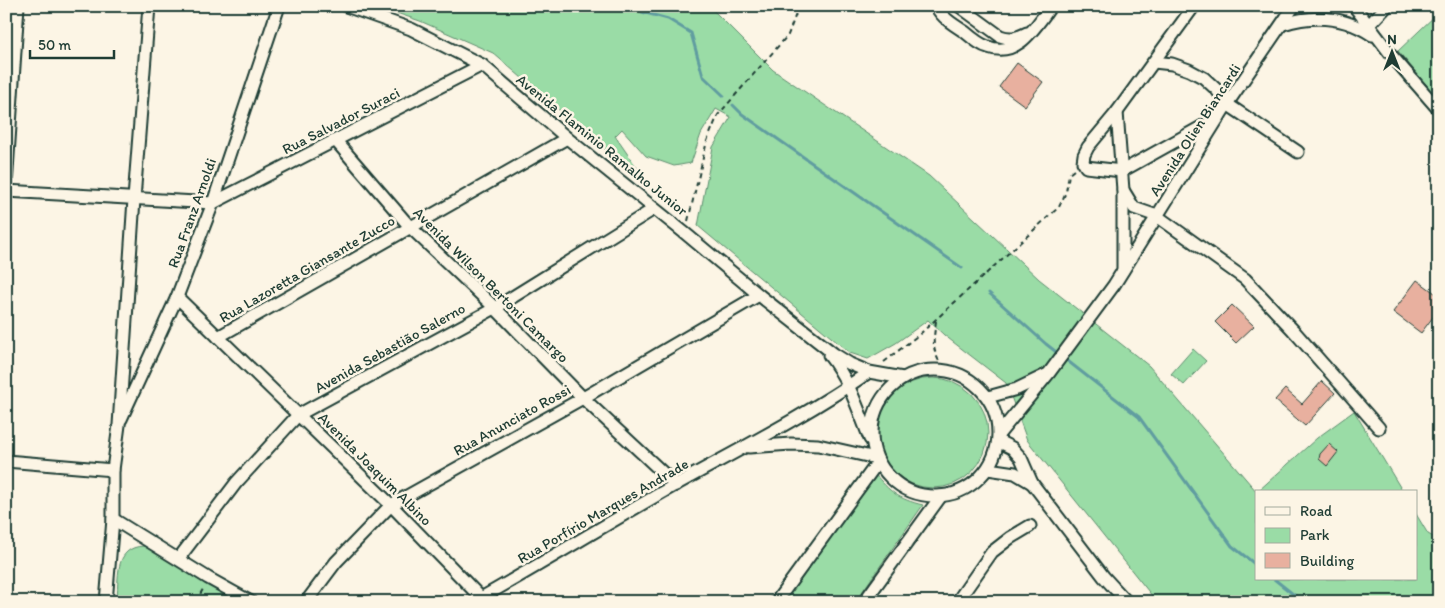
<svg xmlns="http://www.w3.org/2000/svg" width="1445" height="608" viewBox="0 0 1445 608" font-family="Itim,sans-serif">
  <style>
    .green { fill: #9adca6; stroke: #5c8c6d }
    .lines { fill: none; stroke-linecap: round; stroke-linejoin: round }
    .stream { stroke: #619da0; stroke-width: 3 }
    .building { fill: #e8b09f; stroke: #1f3d34 }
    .minor-casing { stroke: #1f3d34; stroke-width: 15 }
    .path { stroke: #1f3d34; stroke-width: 2; stroke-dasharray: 5 4; stroke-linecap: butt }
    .minor { stroke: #fcf5e5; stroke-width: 11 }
    .labels { text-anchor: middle; stroke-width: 5; stroke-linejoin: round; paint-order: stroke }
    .street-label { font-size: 15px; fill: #1f3d34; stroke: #fcf5e5 }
  </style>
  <rect width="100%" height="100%" fill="#fcf5e5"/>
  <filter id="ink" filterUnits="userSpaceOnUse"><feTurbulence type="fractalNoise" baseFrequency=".02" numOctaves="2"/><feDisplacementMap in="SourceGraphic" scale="10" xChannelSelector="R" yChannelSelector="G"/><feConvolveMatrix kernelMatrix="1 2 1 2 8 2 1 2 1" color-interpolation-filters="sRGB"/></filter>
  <g filter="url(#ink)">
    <g class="green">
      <polygon points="376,6 709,6 773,70 929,176 1039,279 1149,366 1257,492 1256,579 1416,579 1416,514 1428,534 1439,540 1439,602 1157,602 1027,440 1006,383 944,335 928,320 896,343 868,359 850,353 698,226 713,147 731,117 716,109 701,134 691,163 674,166 646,156 622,129 615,136 653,191 493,53 420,21"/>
      <polygon points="1439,12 1439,100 1398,51"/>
      <polygon points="1193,349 1206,361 1184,385 1171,374"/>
      <circle cx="933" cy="433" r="55"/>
      <polygon points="1354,411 1403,492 1257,492 1317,438"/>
      <path d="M874,473C890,492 898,499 923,505L855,602H782Z"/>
      <path d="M144,546L239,602H117C119,579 113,547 144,546Z"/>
    </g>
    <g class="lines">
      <g class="stream">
        <polyline points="636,6 642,12 668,19 691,33 703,76 724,96"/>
        <polyline points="733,105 742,114 962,268"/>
        <polyline points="989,293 1046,344 1139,417 1232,546 1256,565"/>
        <polyline points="1274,579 1303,602"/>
      </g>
    </g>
    <g class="building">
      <polygon points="1017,63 1043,82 1025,106 999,87"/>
      <polygon points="1417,280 1439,296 1439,309 1421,333 1393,312"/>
      <polygon points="1232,305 1254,326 1236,343 1215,322"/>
      <polygon points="1322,381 1335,393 1305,426 1275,400 1285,389 1302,404"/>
      <polygon points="1329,444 1338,452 1327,466 1319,459 1320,454"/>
    </g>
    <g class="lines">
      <defs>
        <g id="minor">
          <polyline points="346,6 411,29 482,65 567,138 686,234 759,295 834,354 850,364 869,372 903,378"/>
          <path d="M936,6C942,18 954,25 965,32C972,38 980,45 988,47C1018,58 1035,27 1051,6"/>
          <path d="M959,6L1000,36C1011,40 1017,38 1027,33"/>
          <polyline points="1194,6 1117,112 1088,147 1084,155 1083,162 1086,167 1122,171 1219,117"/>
          <polyline points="1354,6 1392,56 1439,110"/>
          <path d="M1283,24C1315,14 1344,16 1372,35"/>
          <polyline points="1368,26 1387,6"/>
          <polyline points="1154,62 1172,64 1189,70 1204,78 1217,90 1227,104 1298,152"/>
          <polyline points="1117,112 1123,190 1123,270"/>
          <polyline points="336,141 410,227 495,308 583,398 676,485"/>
          <polyline points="6,186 18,6"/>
          <polyline points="1123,190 1134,208 1157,216 1245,279 1293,330 1379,428"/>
          <polyline points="6,191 213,203 482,65"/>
          <polyline points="177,297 391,505 485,602"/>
          <polyline points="218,337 567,138"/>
          <path d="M829,355C849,380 858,409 870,439"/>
          <circle cx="935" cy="433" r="63"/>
          <polyline points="988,397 1017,389 1046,375"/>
          <polyline points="121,419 177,297 213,203 279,6"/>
          <polyline points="999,434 1049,373 1114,285 1227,104 1294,6"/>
          <polyline points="998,441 1012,448 1021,458 1032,483 1104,577 1127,602"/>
          <polyline points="749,447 791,444 818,445 876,458"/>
          <polyline points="6,461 113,470"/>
          <polyline points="988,469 1015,473 1032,483"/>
          <polyline points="113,519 208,578 251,602"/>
          <polyline points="179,558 236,483 298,415 495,308 654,209"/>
          <polyline points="106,602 113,519 113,470 119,425 134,199 149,6"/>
          <polyline points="306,602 336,562 391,505 583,398 759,295"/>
          <path d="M478,602L481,598C546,561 610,522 675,485C740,449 807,415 869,372"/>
          <polyline points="776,602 878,462"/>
          <polyline points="864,602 941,496"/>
          <polyline points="957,602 992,552 1010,538 1030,526"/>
        </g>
      </defs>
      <use href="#minor" class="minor-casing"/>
      <g class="path">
        <polyline points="688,221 707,141 718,115 788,35 799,6"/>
        <path d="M936,321C933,344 931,349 944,370"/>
        <polyline points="884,362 921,333 1059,207 1066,192 1069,174 1074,170"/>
        <polyline points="196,602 203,589"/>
      </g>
      <use href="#minor" class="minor"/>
    </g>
  </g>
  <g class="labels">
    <g class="street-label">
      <text transform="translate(341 121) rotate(-27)" y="5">Rua Salvador Suraci</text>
      <text transform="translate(1195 130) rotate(-57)" y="5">Avenida Olien Biancardi</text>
      <text transform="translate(602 145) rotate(39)" y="5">Avenida Flaminio Ramalho Junior</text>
      <text transform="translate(192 213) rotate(-70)" y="5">Rua Franz Arnoldi</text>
      <text transform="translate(307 269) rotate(-30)" y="5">Rua Lazoretta Giansante Zucco</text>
      <text transform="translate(491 285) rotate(45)" y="5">Avenida Wilson Bertoni Camargo</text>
      <text transform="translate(390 348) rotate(-29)" y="5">Avenida Sebastião Salerno</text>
      <text transform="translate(512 420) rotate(-29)" y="5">Rua Anunciato Rossi</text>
      <text transform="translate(375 469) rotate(45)" y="5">Avenida Joaquim Albino</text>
      <text transform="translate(603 511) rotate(-30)" y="5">Rua Porfírio Marques Andrade</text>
    </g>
  </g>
  <rect width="1445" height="608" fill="none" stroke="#fcf5e5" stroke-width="25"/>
  <rect x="12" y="12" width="1420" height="583" fill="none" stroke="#1f3d34" stroke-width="2" filter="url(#ink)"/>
  <rect x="1255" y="490" width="162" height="90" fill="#fcf5e5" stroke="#a4ab9e"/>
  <rect x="1265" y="507" width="25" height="8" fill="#fcf5e5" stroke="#a4ab9e"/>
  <text x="1300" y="516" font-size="15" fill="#1f3d34">Road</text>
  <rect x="1265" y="528" width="25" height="15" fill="#9adca6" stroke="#a4ab9e"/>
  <text x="1300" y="540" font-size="15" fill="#1f3d34">Park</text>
  <rect x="1265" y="553" width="25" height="15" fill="#e8b09f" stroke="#a4ab9e"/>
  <text x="1300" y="566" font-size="15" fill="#1f3d34">Building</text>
  <g transform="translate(1392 52)" stroke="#fcf5e5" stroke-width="4" paint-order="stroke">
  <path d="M0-4L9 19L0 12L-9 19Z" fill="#1f3d34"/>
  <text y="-8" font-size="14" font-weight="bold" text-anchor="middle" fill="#1f3d34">N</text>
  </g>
  <path d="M30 50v8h84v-8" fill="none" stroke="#1f3d34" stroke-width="2.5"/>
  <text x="38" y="50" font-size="15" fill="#1f3d34" stroke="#fcf5e5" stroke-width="4" paint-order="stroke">50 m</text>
</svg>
